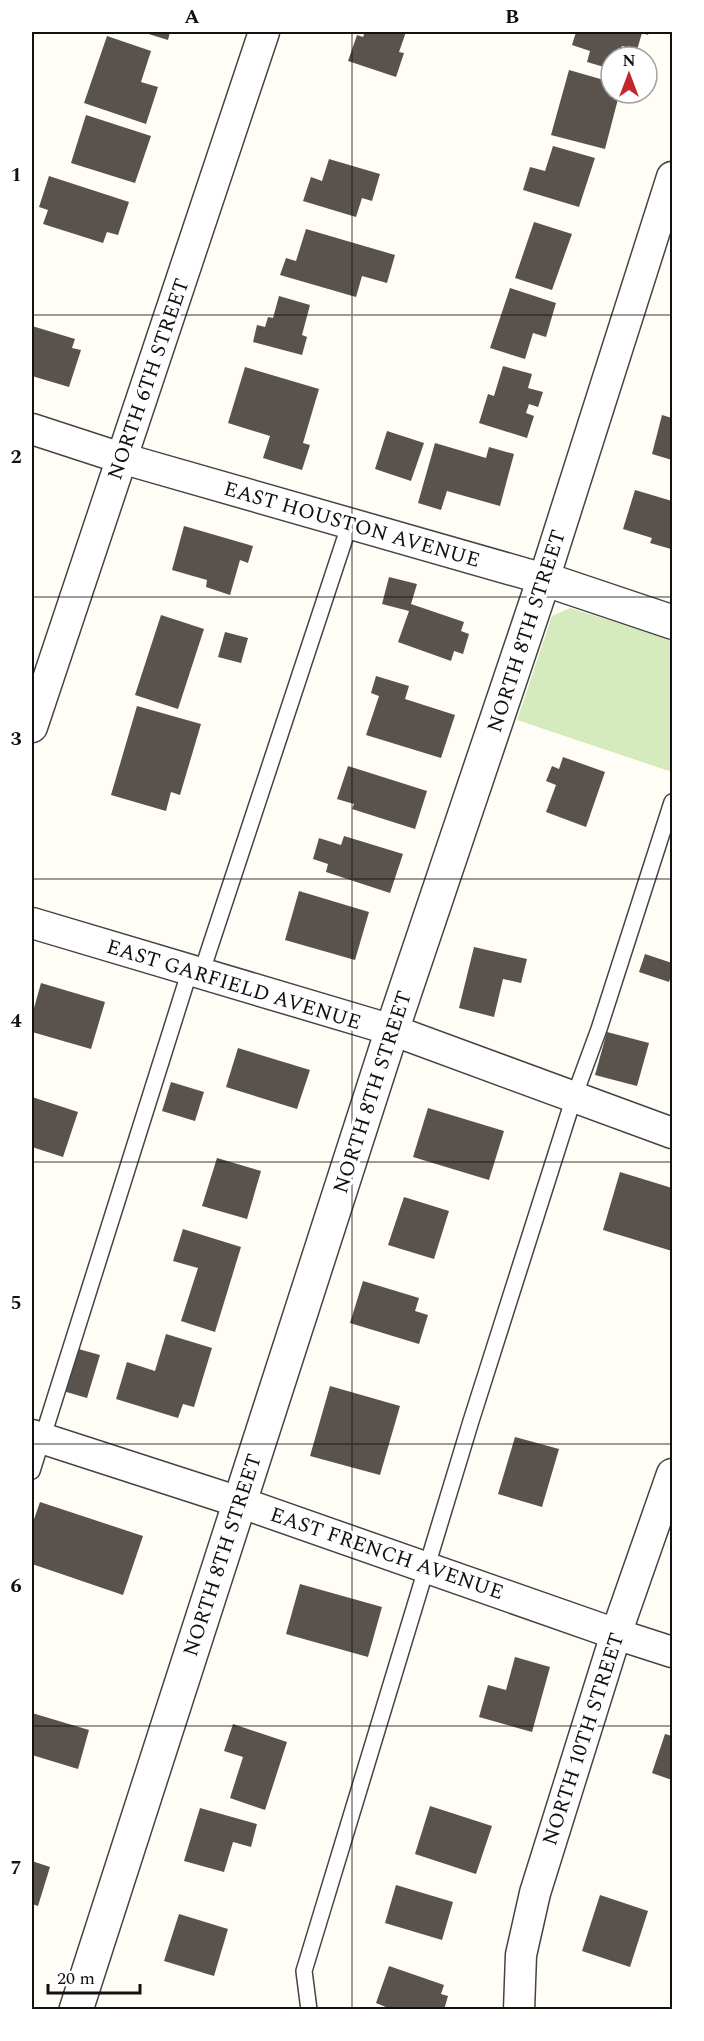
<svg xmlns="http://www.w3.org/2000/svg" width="704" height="2041" viewBox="0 0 704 2041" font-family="Spectral,serif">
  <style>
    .green { fill: #d5ebbd }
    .building { fill: #5a524d }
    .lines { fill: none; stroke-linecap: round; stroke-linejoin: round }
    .service-casing { stroke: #444; stroke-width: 18 }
    .minor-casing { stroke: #444; stroke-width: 33 }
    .tertiary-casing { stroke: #444; stroke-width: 36 }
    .service { stroke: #fff; stroke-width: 15 }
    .minor { stroke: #fff; stroke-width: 30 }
    .tertiary { stroke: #fff; stroke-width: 33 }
    .grid { fill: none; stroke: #111; stroke-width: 1.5; stroke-opacity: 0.55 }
    .labels { text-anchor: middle; stroke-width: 6; stroke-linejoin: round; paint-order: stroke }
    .street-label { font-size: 21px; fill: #111; stroke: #fff }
    .neatline { fill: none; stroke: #111; stroke-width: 2 }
    .grid-label { font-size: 20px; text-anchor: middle; font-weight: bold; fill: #111 }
  </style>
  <rect width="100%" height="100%" fill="#fffdf5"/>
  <polygon class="green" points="570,608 672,640 672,772 517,720 552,616"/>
  <g class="building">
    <polygon points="142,32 170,32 168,40"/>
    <polygon points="365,32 406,32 399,52 404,53 396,77 348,61 357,35 363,37"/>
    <polygon points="576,32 649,32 648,35 642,33 637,50 622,46 619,57 611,57 611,69 587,62 590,51 572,45"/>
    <polygon points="107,36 151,51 141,82 158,87 146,124 84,103"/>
    <polygon points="569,70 611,82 609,96 618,99 605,149 551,135"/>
    <polygon points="86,115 151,136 135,183 71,163"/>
    <polygon points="553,146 595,158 579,207 523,190 530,167 545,171"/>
    <polygon points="329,159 380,174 372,201 362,198 356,217 303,201 311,177 322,181"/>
    <polygon points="49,176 129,202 118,235 107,232 103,243 43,224 48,210 39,207"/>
    <polygon points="534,222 572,234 552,290 515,278"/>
    <polygon points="306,229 395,255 387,283 362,276 356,297 280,275 286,258 296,261"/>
    <polygon points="510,288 556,303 546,337 533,333 525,359 490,348"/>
    <polygon points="279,296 310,305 302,335 307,337 302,355 253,342 257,325 265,327 268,317 273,318"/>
    <polygon points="32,326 75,339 72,348 81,350 69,387 32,376"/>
    <polygon points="503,366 532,374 528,388 543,392 538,407 529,404 526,413 534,416 527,438 479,423 488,394 494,396"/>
    <polygon points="245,367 319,389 303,443 310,445 302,470 263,458 270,436 228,423"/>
    <polygon points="662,415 672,418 672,460 652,454"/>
    <polygon points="387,431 424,443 411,481 375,469"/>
    <polygon points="435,443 486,458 489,447 514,454 500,506 447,491 441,510 418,503"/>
    <polygon points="635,490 672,501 671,549 650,543 652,538 623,529"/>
    <polygon points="184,526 253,546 248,563 240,560 230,595 206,587 207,580 172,570"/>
    <polygon points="389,577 417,584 411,604 464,622 461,631 469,634 463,654 454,651 451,661 398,642 409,611 382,604"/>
    <polygon points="161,615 204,629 178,709 135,695"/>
    <polygon points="225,632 248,638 241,663 218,657"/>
    <polygon points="376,676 409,686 405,699 455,715 441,758 366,735 379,696 371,693"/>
    <polygon points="137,706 201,724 180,795 171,792 166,811 111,795"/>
    <polygon points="563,757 605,772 586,827 546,812 556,785 546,781 552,766 559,769"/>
    <polygon points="348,766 427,791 415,829 352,809 354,804 337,799"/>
    <polygon points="344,836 403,854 390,893 326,872 328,864 313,859 319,838 341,845"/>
    <polygon points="299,891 369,912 355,960 285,940"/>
    <polygon points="474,947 527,959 521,983 503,979 494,1017 459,1008"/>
    <polygon points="645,954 672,963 672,973 669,982 639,972"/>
    <polygon points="41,983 105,1002 91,1049 32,1032 32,1015"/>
    <polygon points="607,1032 649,1043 637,1086 595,1075"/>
    <polygon points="238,1048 310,1070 297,1109 226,1087"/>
    <polygon points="171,1082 204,1092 195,1121 162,1111"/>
    <polygon points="32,1097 78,1112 63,1157 32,1147"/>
    <polygon points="428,1108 504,1131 489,1180 413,1157"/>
    <polygon points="217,1158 261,1171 247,1219 202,1206"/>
    <polygon points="620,1172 672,1188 672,1251 603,1230"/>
    <polygon points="404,1197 449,1211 434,1259 388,1245"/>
    <polygon points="183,1229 241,1247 215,1332 181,1321 198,1268 173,1261"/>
    <polygon points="363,1281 419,1298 415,1311 428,1315 419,1344 350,1323"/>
    <polygon points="166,1334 212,1348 194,1407 183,1404 178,1418 116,1399 127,1362 155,1371"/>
    <polygon points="75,1348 100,1355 87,1398 63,1391"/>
    <polygon points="330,1386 400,1406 380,1475 310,1456"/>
    <polygon points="515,1437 559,1449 542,1507 498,1494"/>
    <polygon points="40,1502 143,1536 123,1595 32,1564 32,1525"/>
    <polygon points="300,1584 382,1607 368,1657 286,1634"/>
    <polygon points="515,1657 550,1667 532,1732 479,1717 488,1685 506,1690"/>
    <polygon points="32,1713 89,1730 78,1769 32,1755"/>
    <polygon points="233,1724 287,1742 265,1810 230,1798 243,1757 224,1751"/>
    <polygon points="665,1734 672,1736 672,1780 652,1773"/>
    <polygon points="430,1806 492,1826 476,1874 415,1854"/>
    <polygon points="200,1808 257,1824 251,1847 233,1842 224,1872 184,1861"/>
    <polygon points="32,1861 50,1867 38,1906 32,1904"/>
    <polygon points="396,1885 453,1902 442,1940 385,1923"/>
    <polygon points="600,1895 648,1911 630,1967 582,1951"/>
    <polygon points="179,1914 228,1929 214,1976 164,1961"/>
    <polygon points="389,1966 444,1985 441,1994 448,1996 444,2010 393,2010 376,2003"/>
  </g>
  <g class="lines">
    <defs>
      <g id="service">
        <polyline points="201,974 350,523"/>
        <polyline points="32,1471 190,970"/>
        <polyline points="309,2010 304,1971 471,1421 574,1097 599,1029 672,802"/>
      </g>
      <g id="minor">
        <polyline points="32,429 121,458 544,579 672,177"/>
        <polyline points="32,727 264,32"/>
        <polyline points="32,923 392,1030 672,1133"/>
        <polyline points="32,1435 239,1502 616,1634 672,1652"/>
        <polyline points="519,2010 521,1955 535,1893 616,1634 672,1474"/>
      </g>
      <polyline id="tertiary" points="76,2010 392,1030 544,579 672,622"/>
    </defs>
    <use href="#service" class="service-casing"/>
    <use href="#minor" class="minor-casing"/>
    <use href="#tertiary" class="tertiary-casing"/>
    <use href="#service" class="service"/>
    <use href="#minor" class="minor"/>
    <use href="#tertiary" class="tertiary"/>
  </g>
  <path class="grid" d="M352,32V2010M32,315H672M32,597H672M32,879H672M32,1162H672M32,1444H672M32,1726H672"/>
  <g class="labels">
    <g class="street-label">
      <text transform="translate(148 379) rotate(-71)" y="7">NORTH 6TH STREET</text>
      <text transform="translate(352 524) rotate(16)" y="7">EAST HOUSTON AVENUE</text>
      <text transform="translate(526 631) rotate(-72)" y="7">NORTH 8TH STREET</text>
      <text transform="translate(234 984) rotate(17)" y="7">EAST GARFIELD AVENUE</text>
      <text transform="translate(372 1092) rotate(-72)" y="7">NORTH 8TH STREET</text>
      <text transform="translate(387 1553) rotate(19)" y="7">EAST FRENCH AVENUE</text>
      <text transform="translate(222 1555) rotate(-72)" y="7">NORTH 8TH STREET</text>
      <text transform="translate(583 1739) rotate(-72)" y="7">NORTH 10TH STREET</text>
    </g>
  </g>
  <rect width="704" height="2041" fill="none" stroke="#ffffff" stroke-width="66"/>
  <g transform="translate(629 75)"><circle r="28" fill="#ffffff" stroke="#a0a0a0" stroke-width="1.5"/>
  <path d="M0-4.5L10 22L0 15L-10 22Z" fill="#c4262e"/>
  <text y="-9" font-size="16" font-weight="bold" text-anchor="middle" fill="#111111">N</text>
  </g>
  <path d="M48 1984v9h92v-9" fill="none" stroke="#111111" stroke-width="3"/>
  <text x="57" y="1984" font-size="18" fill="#111111" stroke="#ffffff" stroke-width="4.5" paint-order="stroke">20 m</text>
  <rect x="33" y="33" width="638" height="1975" class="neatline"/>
  <g class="grid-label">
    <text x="192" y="23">A</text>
    <text x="512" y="23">B</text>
    <text x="16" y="181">1</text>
    <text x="16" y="463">2</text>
    <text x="16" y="745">3</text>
    <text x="16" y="1027">4</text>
    <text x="16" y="1309">5</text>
    <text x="16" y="1592">6</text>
    <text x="16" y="1874">7</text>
  </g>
</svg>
